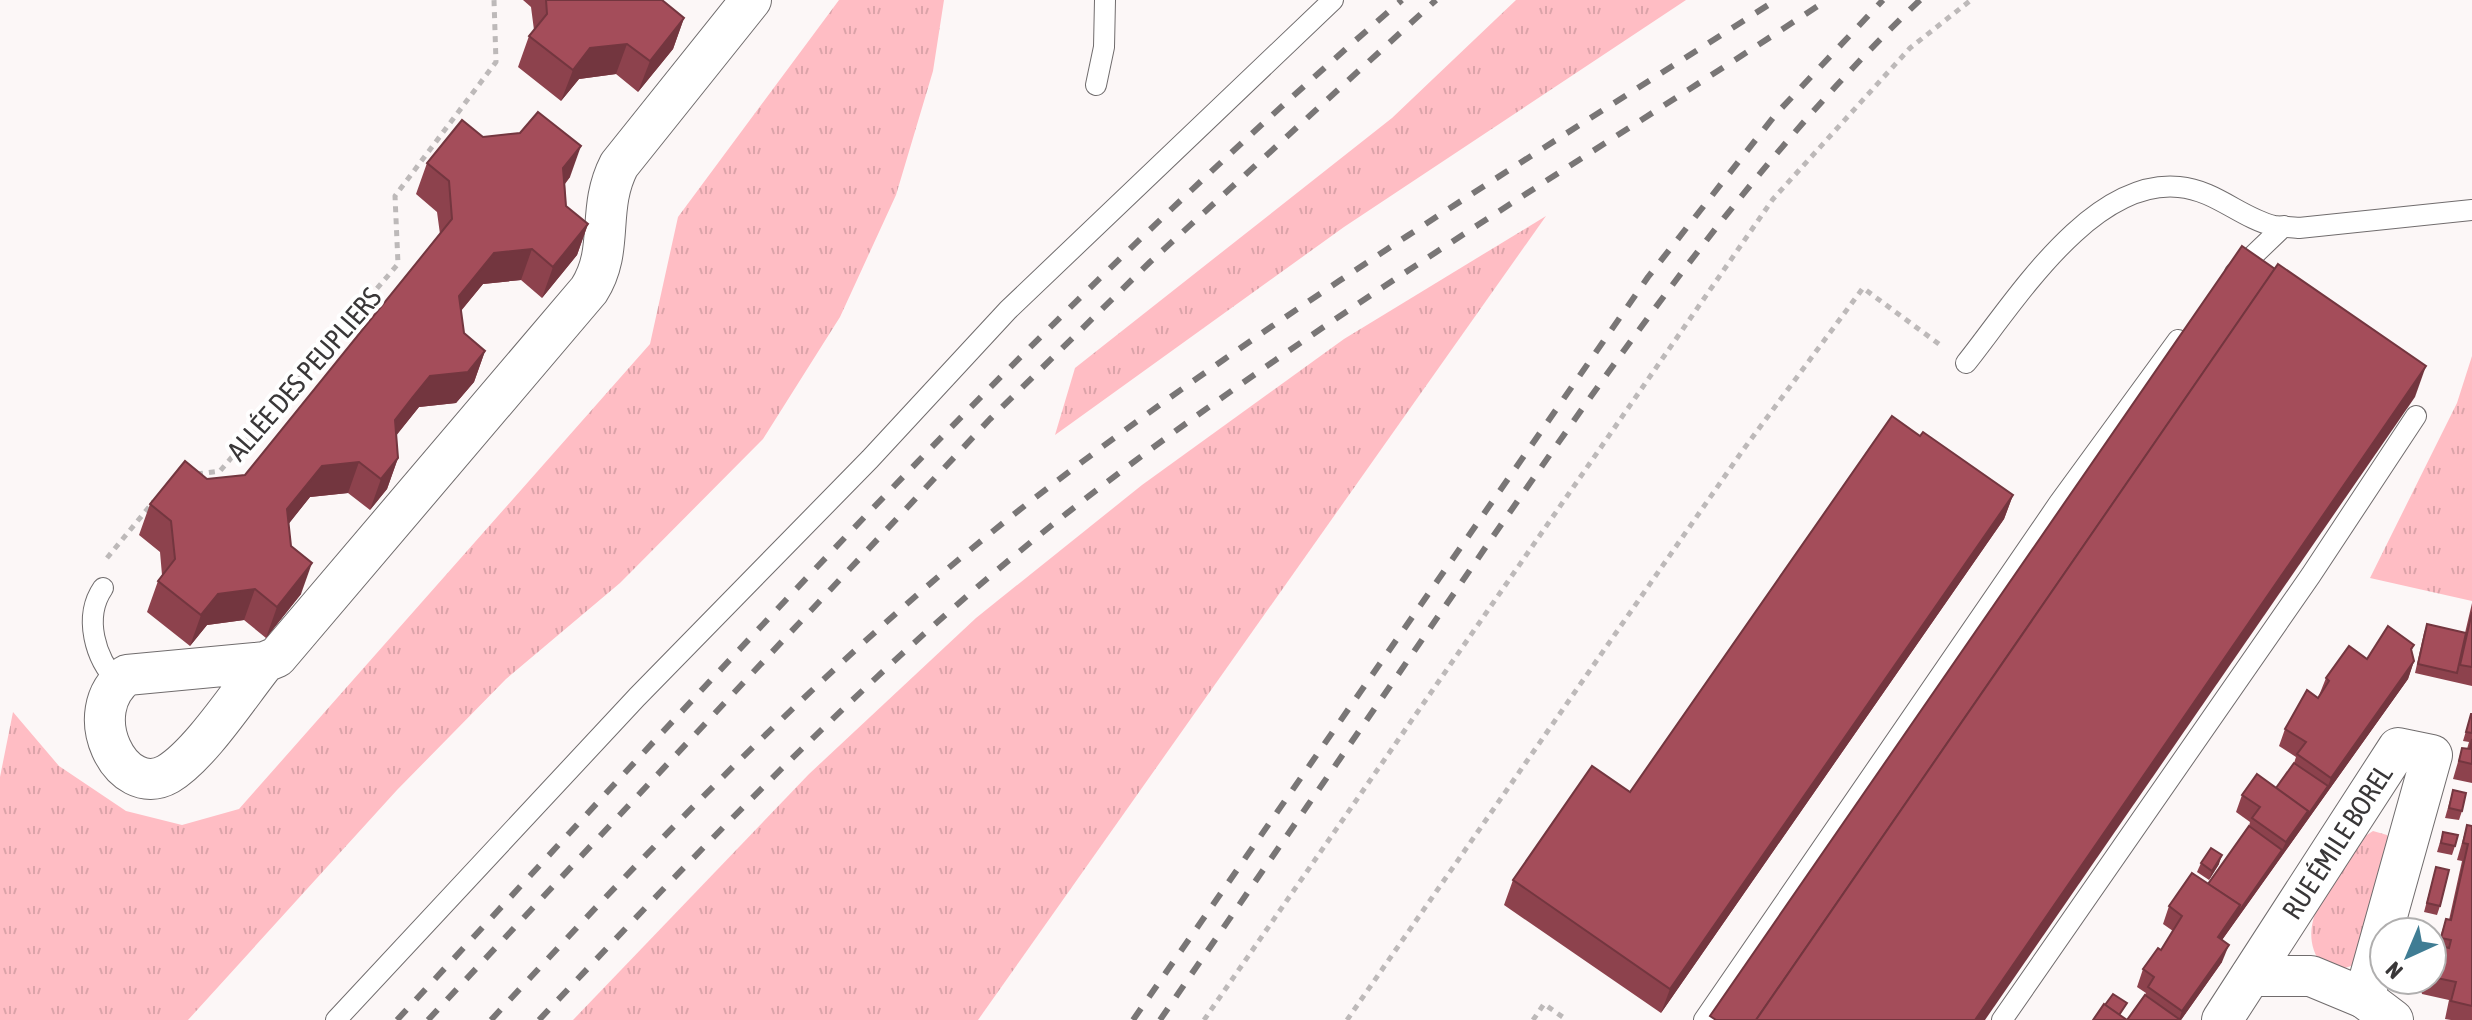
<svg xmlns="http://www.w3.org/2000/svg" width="2472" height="1020" viewBox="0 0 2472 1020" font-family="'Asap Condensed',sans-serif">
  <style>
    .grass { fill: url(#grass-tufts) }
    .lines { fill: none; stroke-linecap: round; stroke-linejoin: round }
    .lane-casing { stroke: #706c6d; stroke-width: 22 }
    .street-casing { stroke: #706c6d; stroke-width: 42 }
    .path { stroke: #bdb9b9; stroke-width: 5; stroke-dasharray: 6 6; stroke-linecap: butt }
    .lane { stroke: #fff; stroke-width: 20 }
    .street { stroke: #fff; stroke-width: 40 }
    .rail { stroke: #797676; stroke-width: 6; stroke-dasharray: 14 14; stroke-linecap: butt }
    .wall { fill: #8d424d }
    .shaded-wall { fill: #73363f }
    .building { fill: #a44d5a; stroke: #73363f; stroke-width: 2 }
    .labels { text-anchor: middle; stroke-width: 8; stroke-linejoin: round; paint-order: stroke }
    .street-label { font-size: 28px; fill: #393738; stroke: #fff }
  </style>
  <defs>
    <pattern id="grass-tufts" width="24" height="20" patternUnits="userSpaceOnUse" patternTransform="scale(2)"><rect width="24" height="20" fill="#ffbdc4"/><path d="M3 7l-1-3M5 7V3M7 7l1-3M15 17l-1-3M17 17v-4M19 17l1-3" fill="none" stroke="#dba3a9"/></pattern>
  </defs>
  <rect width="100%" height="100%" fill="#fcf7f7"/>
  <g class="grass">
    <polygon points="839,0 944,0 933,71 896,195 840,317 763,439 620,583 506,679 397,790 188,1020 0,1020 0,777 13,712 59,766 126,811 182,825 239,809 650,344 678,217"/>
    <polygon points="1516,0 1686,0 1344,227 1055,435 1075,368 1392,118"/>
    <polygon points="1546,216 978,1020 573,1020 809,774 976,618 1142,485 1344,339"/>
    <polygon points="2472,356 2472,601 2370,578 2457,403"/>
    <path d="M2373,831L2387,835L2391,843L2354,965L2342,969L2320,962C2292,920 2340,873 2362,838Z"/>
  </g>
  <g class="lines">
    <defs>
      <g id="lane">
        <polyline points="1096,85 1104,47 1105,0"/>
        <polyline points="2235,273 2284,226"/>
        <path d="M1966,363C2014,303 2091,178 2179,187C2215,190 2241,218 2274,226C2282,227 2291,227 2299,228L2472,210"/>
        <path d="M103,588C83,617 95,659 118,682"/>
        <polyline points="336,1020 637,697 870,459 1008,310 1333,0"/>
        <polyline points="1704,1020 2059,503 2178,340"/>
        <polyline points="2002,1020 2311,575 2416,416"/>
      </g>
      <g id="street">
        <path d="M265,662C240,693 200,755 168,774C121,801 77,711 127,675L265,662L277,657L589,290C615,249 596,210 619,165L751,0"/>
        <polyline points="2251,976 2311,976 2364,998"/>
        <polyline points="2222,1020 2398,748 2432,755 2364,998 2393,1020"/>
      </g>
    </defs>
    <use href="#lane" class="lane-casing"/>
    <use href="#street" class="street-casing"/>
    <g class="path">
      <polyline points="197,474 220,471 398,264 395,196 496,62 494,0"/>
      <polyline points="107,558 154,501"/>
      <polyline points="1204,1020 1773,199 1910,48 1971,0"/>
      <polyline points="1347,1020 1743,450 1863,288 1943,347"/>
      <polyline points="1533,1020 1544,1004 1567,1020"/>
    </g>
    <use href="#lane" class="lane"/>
    <use href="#street" class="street"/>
    <g class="rail">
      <path d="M397,1020C721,670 1040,311 1402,0"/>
      <polyline points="428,1020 990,419 1150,262 1436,0"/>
      <path d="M491,1020C659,838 832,657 1027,504C1265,319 1523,162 1776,0"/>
      <path d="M539,1020C702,847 866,674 1052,525C1296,331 1567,171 1827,0"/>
      <polyline points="1133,1020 1648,277 1776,114 1883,0"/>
      <path d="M1160,1020C1271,858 1383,697 1494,535C1624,348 1755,158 1920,0"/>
    </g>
  </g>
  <g class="wall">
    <polygon points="523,0 662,0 684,18 673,49 638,92 616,74 579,79 561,101 518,67 529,36 534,30 531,7"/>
    <polygon points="427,163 570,177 565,184 566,206 588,224 577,255 542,298 521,280 483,284 461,311 464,333 485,351 474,382 456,403 419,407 401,429 396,435 398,458 387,489 370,510 348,493 310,497 288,524 291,546 301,594 266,638 244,620 207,625 190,646 147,612 158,581 162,575 160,552 139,535 150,504 207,479 245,475 440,234 437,212 416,194"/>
    <polygon points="2013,495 2004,519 1661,1013 1504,905 1513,880 1630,792"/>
    <polygon points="2472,603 2472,686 2415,673 2424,633 2427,624 2465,633"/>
    <polygon points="2414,645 2411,652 2414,661 2408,679 2222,940 2222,962 2181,1020 2127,1020 2146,993 2137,987 2143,969 2161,950 2173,931 2163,924 2169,906 2208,884 2249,826 2250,822 2236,812 2242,795 2276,788 2294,763 2296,757 2279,746 2285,729 2318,698 2326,678 2367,659"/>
    <polygon points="2471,714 2472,714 2472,783 2453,779 2462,748 2467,749 2469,742 2463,741"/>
    <polygon points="2453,790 2462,811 2459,820 2445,818"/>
    <polygon points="2467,825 2472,826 2472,1020 2451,1020 2445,1019 2449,1000 2422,994 2418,980 2432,980 2432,944 2437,946 2446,919 2449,920 2462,861 2457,860"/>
    <polygon points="2443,832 2455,846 2452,855 2437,852"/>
    <polygon points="2201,863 2219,864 2209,880 2197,872"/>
    <polygon points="2436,867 2440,906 2437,915 2424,912"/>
  </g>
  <g class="shaded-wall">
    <polygon points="684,18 673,49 638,92 650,61"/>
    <polygon points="627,44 616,74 579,79 561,101 573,70 590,48"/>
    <polygon points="581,146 570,177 552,199 563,168"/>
    <polygon points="588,224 577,255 542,298 553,267"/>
    <polygon points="532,249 521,280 483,284 448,326 459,296 494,253"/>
    <polygon points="485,351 474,382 456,403 419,407 384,451 395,420 430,376"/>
    <polygon points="2426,366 2415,397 1985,1020 1975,1020"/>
    <polygon points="398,458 387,489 370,510 381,479"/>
    <polygon points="359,462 348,493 310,497 276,540 287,509 322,466"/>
    <polygon points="2013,495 2004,519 1661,1013 1670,989"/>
    <polygon points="312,563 301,594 266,638 277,607"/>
    <polygon points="255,589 244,620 207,625 190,646 201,615 218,594"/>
    <polygon points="2414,661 2408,679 2212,954 2218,937 2240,905 2282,850 2286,842 2308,811 2328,786 2331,778"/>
    <polygon points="2222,855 2219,864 2209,880 2212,871"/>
    <polygon points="2229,945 2222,962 2181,1020 2179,1020 2182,1011"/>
  </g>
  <g class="building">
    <polygon points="546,0 662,0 684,18 650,61 627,44 590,48 573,70 529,36 547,14"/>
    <polygon points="538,112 581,146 563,168 566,206 588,224 553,267 532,249 494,253 459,296 464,333 485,351 468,372 430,376 412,398 395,420 398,458 381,479 359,462 322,466 287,509 291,546 312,563 277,607 255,589 218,594 201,615 158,581 175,559 171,521 150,504 185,461 207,479 245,475 452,219 449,181 427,163 462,120 483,137 520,133"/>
    <polygon points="2242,246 2275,269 1756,1020 1716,1020 1710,1016"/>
    <polygon points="2278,264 2426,366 1975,1020 1756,1020"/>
    <polygon points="1892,416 1920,436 1923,432 2013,495 1670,989 1513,880 1592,766 1630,792"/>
    <polygon points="2472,612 2472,667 2460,665"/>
    <polygon points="2427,624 2466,633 2457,673 2418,664"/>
    <polygon points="2388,626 2414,645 2411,649 2414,661 2331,778 2297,754 2306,742 2285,729 2307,690 2318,698 2329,681 2326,678 2349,646 2367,659"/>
    <polygon points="2471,714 2472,714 2472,733 2466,732"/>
    <polygon points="2472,739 2472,764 2459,761 2462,748 2470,749"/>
    <polygon points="2294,763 2328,786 2305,819 2308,811 2276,788"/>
    <polygon points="2257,774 2308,811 2286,842 2252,818 2260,807 2242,795"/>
    <polygon points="2453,790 2466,793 2462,811 2449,808"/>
    <polygon points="2467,825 2472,826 2472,1006 2451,1001 2456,982 2432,977 2432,944 2449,948 2451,940 2441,938 2446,919 2451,920 2468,844 2463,843"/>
    <polygon points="2249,826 2282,850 2237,914 2240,905 2208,884"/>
    <polygon points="2443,832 2458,835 2455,846 2441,843"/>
    <polygon points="2211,848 2222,855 2212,871 2201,863"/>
    <polygon points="2436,867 2449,870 2440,906 2427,903"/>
    <polygon points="2192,873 2240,905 2218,937 2229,945 2182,1011 2148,987 2154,977 2143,969 2158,948 2161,950 2182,916 2169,906"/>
    <polygon points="2113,994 2127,1003 2119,1015 2105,1005"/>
    <polygon points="2145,995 2179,1019 2178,1020 2127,1020"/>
    <polygon points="2104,1004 2127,1020 2093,1020"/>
  </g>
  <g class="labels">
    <g class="street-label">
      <text transform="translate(304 374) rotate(-49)" y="10">ALLÉE DES PEUPLIERS</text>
      <text transform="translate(2337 842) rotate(-57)" y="10">RUE ÉMILE BOREL</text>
    </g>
  </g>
  <g transform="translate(2408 956) rotate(224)"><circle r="38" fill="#ffffff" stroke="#b0afaf" stroke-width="2"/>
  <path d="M0-6L14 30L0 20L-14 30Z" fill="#407d94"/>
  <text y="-12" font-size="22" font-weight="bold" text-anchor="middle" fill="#393738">N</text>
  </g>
</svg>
